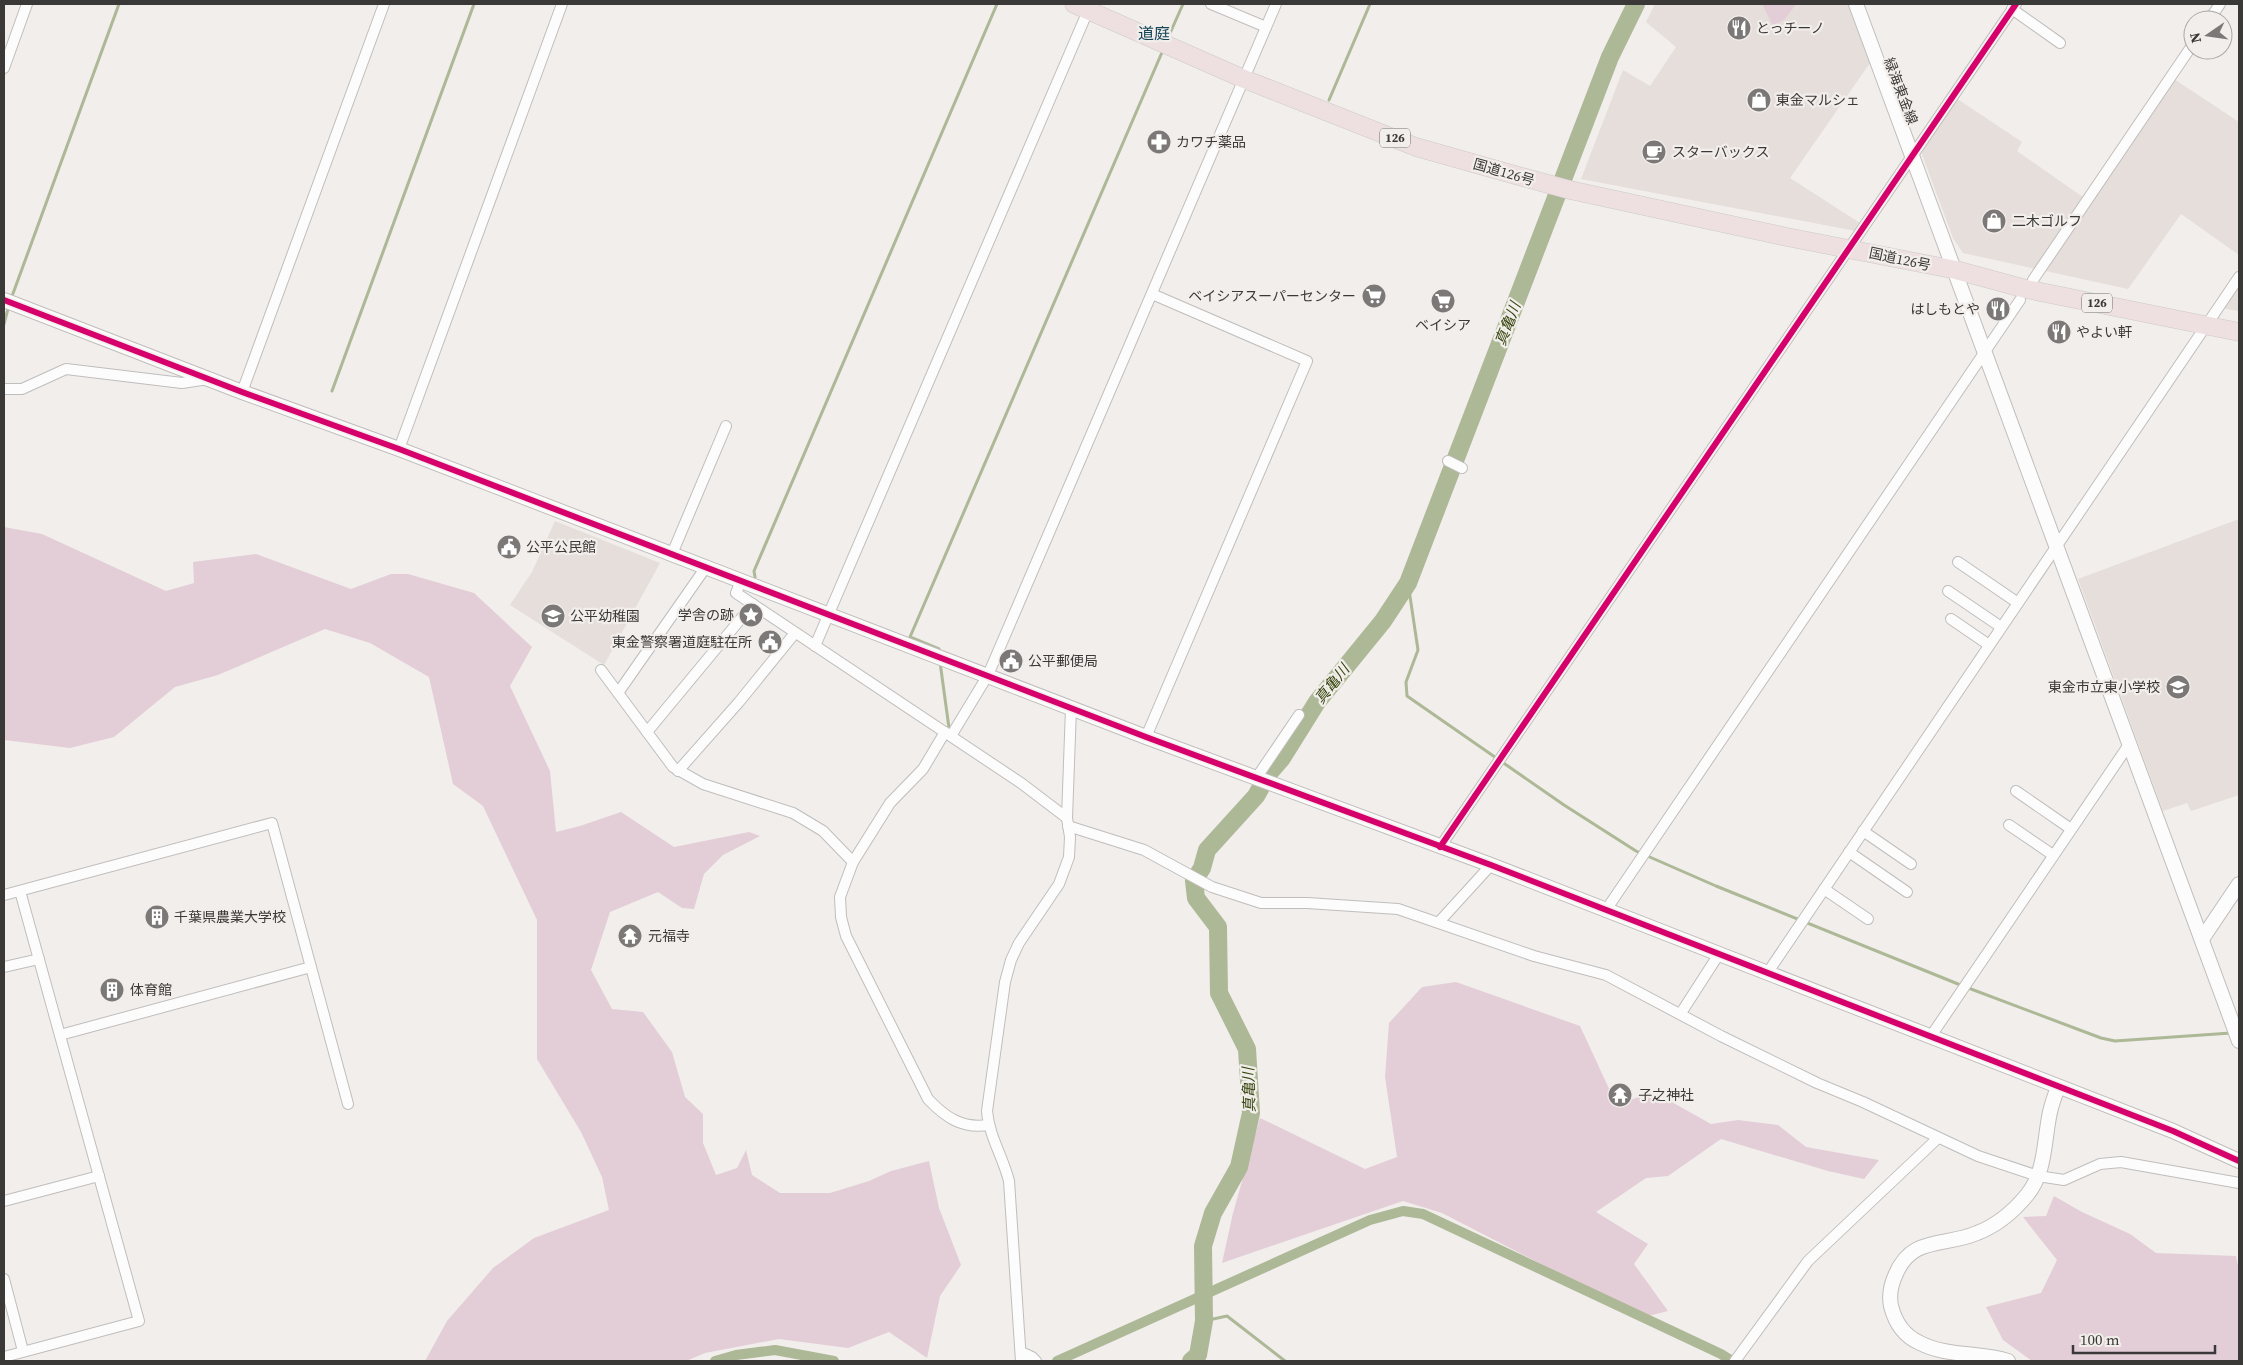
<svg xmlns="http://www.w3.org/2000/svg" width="2243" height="1365" viewBox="0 0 2243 1365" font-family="'Source Serif 4','Noto Sans JP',serif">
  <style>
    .built { fill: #e5deda }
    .green { fill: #e3ced7 }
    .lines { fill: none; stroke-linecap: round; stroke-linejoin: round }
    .stream { stroke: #adb896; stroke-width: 3 }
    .canal { stroke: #adb896; stroke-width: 10 }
    .river { stroke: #adb896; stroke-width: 18 }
    .street-casing { stroke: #c0bebc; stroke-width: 12 }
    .secondary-casing { stroke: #c0bebc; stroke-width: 16 }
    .highway-casing { stroke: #cbc9c8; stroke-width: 19 }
    .street { stroke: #fdfcfc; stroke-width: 10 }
    .secondary { stroke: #fdfcfc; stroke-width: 14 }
    .highway { stroke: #eee0e0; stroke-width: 18 }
    .cycleway-casing { stroke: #f2eeeb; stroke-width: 9 }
    .cycleway { stroke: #d6006c; stroke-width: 6 }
    .labels { text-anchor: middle; stroke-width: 4.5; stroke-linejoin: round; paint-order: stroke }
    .shield { fill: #f2eeeb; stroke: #726f6e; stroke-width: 1 }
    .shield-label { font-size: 12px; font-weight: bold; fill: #3b3938 }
    .poi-label { font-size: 14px; fill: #3b3938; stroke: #f2eeeb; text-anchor: start }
    .street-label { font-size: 14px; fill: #3b3938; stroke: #f2eeeb }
    .water-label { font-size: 15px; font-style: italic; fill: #36460e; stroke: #f2eeeb }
    .quarter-label { font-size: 16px; fill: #144658; stroke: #f2eeeb }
  </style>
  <rect width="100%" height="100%" fill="#f1eeec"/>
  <g class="built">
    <polygon points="1655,4 1848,4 1870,63 1790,178 1860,223 1856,231 1581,179 1623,70 1650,86 1676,47 1646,22"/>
    <polygon points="2174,79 2239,122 2239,255 2181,214 2128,289 1963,253 1953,238 1920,149 1956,98 2022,142 2017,151 2090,202"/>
    <polygon points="2239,270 2239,311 2214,307"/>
    <polygon points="2239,519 2239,795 2191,811 2187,803 2163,811 2078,579"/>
    <polygon points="555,521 660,563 604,665 510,605 532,572"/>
  </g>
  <g class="green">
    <polygon points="1762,4 1796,4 1785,19 1773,26"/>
    <polygon points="4,527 42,534 166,591 194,583 193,562 256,554 351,589 391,574 408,574 474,593 532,647 510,686 550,771 556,832 580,826 621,812 674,847 749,832 760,836 723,855 704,874 694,909 682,908 658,892 610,912 591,970 612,1009 643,1012 672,1052 685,1097 703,1114 703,1143 716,1175 737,1168 746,1150 752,1175 780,1193 830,1193 869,1181 891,1171 929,1161 939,1208 961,1265 940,1296 927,1358 889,1332 848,1348 779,1339 705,1353 686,1361 425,1361 447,1321 493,1268 534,1238 609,1210 602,1177 581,1132 537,1059 537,920 483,806 453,784 429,677 370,643 325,629 218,675 175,687 114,737 70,748 4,740"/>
    <polygon points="1456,982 1580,1026 1617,1106 1652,1091 1711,1124 1738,1120 1778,1125 1806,1147 1879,1160 1864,1179 1828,1171 1721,1139 1668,1176 1646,1178 1596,1212 1648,1244 1634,1264 1668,1311 1644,1317 1442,1213 1403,1201 1222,1263 1233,1213 1260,1118 1365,1169 1397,1157 1385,1077 1389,1023 1422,987"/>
    <polygon points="2054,1196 2082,1212 2130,1234 2156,1253 2236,1256 2239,1271 2239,1361 2032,1361 2003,1340 1986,1307 2041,1293 2057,1260 2023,1217 2046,1216"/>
  </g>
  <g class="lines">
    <g class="stream">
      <polyline points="1167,40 1183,4"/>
      <polyline points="1329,100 1370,4"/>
      <polyline points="11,299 119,4"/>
      <polyline points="4,324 9,305"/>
      <polyline points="332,391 474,4"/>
      <polyline points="755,577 754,571 997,4"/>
      <polyline points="1408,583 1418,650 1406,682 1407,696 1564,805 1636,851 1716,886 1963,986 2101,1038 2115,1041 2231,1033"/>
      <polyline points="939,653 939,649 910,637 1163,50"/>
      <polyline points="940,662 949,728"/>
      <polyline points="1204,1321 1227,1316 1285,1361"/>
    </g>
    <g class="canal">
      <polyline points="715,1361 736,1355 775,1350 834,1361"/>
      <polyline points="1057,1361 1370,1220 1403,1211 1423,1214 1721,1354 1732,1361"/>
    </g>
    <polyline class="river" points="1191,1361 1198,1355 1204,1321 1203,1246 1213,1213 1239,1167 1251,1113 1247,1049 1219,993 1218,927 1196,898 1194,881 1202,868 1207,850 1256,796 1269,773 1282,758 1317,702 1383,621 1408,583 1610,57 1636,4"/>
    <defs>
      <g id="street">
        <polyline points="1211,4 1266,27"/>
        <polyline points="2012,9 2060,43"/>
        <polyline points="2209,20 2220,4"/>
        <polyline points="4,68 27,4"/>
        <polyline points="2033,280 2193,44"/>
        <polyline points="4,389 22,389 66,369 182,383 208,379"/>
        <polyline points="242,392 384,4"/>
        <polyline points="399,449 562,4"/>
        <polyline points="1448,461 1462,468"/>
        <polyline points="672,554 726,426"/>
        <polyline points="1958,562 2018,603"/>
        <polyline points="741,581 736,593 1021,783 1067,818"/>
        <polyline points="1948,591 2001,627"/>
        <polyline points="1951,619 1989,645"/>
        <polyline points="815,646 1090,6"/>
        <polyline points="601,670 673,767 703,784 793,813 823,831 853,862"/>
        <polyline points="618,693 706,567"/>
        <polyline points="647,732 753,604"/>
        <path d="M945,732L923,769L890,803L853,862L840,897L841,917L846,936L928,1099C945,1117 962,1129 988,1125"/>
        <polyline points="951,736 988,675 1276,4"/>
        <polyline points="1146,737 1307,361 1152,294"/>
        <polyline points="678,771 739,702 795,633"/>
        <polyline points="1257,777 1299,715"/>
        <polyline points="2016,791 2071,829"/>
        <polyline points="2009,825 2053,855"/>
        <polyline points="1068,826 1144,850 1212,887 1261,903 1307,903 1398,909 1534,956 1606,975 1721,1036 1817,1083 1863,1102 1978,1156 2038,1176 2064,1180 2100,1164 2121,1162 2239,1183"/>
        <polyline points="1863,831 1911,864"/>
        <polyline points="1440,847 2016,4"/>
        <polyline points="1849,852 1907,892"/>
        <polyline points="1824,889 1868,919"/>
        <polyline points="4,895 272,823 348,1104"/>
        <polyline points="1606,910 2020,300"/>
        <polyline points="1439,922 1491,865"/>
        <polyline points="4,967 39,959"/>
        <polyline points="1768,972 2239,277"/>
        <polyline points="1681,1013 1719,954"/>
        <polyline points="60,1035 311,967"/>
        <polyline points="1931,1036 2130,743"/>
        <polyline points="4,1201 99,1176"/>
        <polyline points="4,1279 23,1351"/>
        <polyline points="1021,1352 1032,1357 1036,1361"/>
        <polyline points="4,1357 139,1321 20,891"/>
        <path d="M1021,1361L1009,1181C1003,1157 989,1136 987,1111L1005,982L1011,960L1019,943L1059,884L1069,857L1070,837L1067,818L1071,708"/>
        <polyline points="1735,1361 1808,1261 1938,1138"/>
      </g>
      <g id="secondary">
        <polyline points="1856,4 2239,1041"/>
        <polyline points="4,300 242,392 399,449 1146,737 1491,865 2173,1131 2239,1161"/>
        <polyline points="2202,939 2239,884"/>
        <path d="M2008,1361C1980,1352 1947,1357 1920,1343C1904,1336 1895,1322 1891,1306C1889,1296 1891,1285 1895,1276C1911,1235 1945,1247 1977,1233C1998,1225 2013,1212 2027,1195C2046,1172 2044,1139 2050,1112C2052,1103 2055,1095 2058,1087"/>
      </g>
      <polyline id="highway" points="1074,4 1244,79 1416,147 1526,178 1570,190 1787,237 1956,270 2026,289 2239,332"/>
    </defs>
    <use href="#street" class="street-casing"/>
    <use href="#secondary" class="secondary-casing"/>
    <use href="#highway" class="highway-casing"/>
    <use href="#street" class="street"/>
    <use href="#secondary" class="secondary"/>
    <use href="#highway" class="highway"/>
    <defs>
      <g id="cycleway">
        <polyline points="4,300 242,392 399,449 1146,737 1491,865 2173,1131 2239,1161"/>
        <polyline points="1440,847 2016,4"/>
      </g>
    </defs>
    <use href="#cycleway" class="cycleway-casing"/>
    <use href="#cycleway" class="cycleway"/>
  </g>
  <defs>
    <symbol id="restaurant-disc" viewBox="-11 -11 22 22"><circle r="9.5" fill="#7b7877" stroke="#f2eeeb"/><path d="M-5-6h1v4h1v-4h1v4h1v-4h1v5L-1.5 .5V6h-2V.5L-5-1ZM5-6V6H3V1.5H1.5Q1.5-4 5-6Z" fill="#fff"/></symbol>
    <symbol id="shop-disc" viewBox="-11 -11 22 22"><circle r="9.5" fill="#7b7877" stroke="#f2eeeb"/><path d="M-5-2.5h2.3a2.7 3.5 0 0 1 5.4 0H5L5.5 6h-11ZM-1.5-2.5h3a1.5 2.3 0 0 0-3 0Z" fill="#fff"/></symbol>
    <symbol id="pharmacy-disc" viewBox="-11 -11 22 22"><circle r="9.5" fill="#7b7877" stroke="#f2eeeb"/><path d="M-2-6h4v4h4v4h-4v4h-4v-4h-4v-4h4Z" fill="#fff"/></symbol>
    <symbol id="cafe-disc" viewBox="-11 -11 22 22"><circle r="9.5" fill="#7b7877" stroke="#f2eeeb"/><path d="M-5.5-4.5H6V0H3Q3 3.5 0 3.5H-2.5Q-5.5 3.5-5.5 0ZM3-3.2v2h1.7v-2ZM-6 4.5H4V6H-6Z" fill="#fff"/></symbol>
    <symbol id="supermarket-disc" viewBox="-11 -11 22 22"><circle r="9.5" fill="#7b7877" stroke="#f2eeeb"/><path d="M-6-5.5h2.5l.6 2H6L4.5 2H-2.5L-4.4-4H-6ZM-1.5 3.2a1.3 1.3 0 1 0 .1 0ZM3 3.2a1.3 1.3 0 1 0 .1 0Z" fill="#fff"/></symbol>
    <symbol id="civic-disc" viewBox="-11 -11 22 22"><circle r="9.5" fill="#7b7877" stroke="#f2eeeb"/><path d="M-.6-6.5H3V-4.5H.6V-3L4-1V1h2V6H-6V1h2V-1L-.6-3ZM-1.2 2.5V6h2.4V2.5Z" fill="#fff"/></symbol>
    <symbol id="sight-disc" viewBox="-11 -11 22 22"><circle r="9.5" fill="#7b7877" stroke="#f2eeeb"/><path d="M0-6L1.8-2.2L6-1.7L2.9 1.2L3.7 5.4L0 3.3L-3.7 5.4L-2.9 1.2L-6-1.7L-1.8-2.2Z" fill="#fff"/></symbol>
    <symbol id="school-disc" viewBox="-11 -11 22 22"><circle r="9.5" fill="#7b7877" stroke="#f2eeeb"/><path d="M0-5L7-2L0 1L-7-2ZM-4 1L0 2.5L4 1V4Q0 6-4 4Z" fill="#fff"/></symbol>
    <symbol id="building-disc" viewBox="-11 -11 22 22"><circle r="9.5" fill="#7b7877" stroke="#f2eeeb"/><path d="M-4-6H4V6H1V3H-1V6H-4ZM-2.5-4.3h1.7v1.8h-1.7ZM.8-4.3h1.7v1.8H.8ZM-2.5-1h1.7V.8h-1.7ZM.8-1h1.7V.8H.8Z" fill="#fff"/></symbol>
    <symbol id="temple-disc" viewBox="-11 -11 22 22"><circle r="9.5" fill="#7b7877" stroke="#f2eeeb"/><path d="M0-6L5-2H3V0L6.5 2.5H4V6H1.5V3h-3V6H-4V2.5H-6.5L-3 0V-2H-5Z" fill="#fff"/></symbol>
  </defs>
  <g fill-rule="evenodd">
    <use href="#restaurant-disc" x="1725" y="14" width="28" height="28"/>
    <use href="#shop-disc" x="1745" y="86" width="28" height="28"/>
    <use href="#pharmacy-disc" x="1145" y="128" width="28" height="28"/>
    <use href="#cafe-disc" x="1640" y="138" width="28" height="28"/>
    <use href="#shop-disc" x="1980" y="207" width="28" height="28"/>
    <use href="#supermarket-disc" x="1360" y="282" width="28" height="28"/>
    <use href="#supermarket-disc" x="1429" y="287" width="28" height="28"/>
    <use href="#restaurant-disc" x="1984" y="295" width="28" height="28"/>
    <use href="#restaurant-disc" x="2045" y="318" width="28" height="28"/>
    <use href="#civic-disc" x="495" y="533" width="28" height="28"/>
    <use href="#sight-disc" x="737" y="601" width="28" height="28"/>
    <use href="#school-disc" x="539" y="602" width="28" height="28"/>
    <use href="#civic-disc" x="756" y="628" width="28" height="28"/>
    <use href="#civic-disc" x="997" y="647" width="28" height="28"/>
    <use href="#school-disc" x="2164" y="673" width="28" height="28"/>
    <use href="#building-disc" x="143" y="903" width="28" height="28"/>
    <use href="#temple-disc" x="616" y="922" width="28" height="28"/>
    <use href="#building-disc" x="98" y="976" width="28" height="28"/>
    <use href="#temple-disc" x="1606" y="1081" width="28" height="28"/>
  </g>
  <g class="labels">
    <g class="shield">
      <rect x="1380" y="128.5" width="30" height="19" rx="4"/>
      <rect x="2082" y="293.5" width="30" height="19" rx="4"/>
    </g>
    <g class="shield-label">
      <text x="1395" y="142">126</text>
      <text x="2097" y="307">126</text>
    </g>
    <g class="poi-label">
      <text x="1756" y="33">とっチーノ</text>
      <text x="1776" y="105">東金マルシェ</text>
      <text x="1176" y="147">カワチ薬品</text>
      <text x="1672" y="157">スターバックス</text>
      <text x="2012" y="226">二木ゴルフ</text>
      <text x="1356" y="301" text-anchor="end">ベイシアスーパーセンター</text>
      <text x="1980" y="314" text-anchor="end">はしもとや</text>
      <text x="1443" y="330" text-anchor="middle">ベイシア</text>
      <text x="2076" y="337">やよい軒</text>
      <text x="526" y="552">公平公民館</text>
      <text x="734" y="620" text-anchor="end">学舎の跡</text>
      <text x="570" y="621">公平幼稚園</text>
      <text x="752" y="647" text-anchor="end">東金警察署道庭駐在所</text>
      <text x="1028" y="666">公平郵便局</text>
      <text x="2160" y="692" text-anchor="end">東金市立東小学校</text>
      <text x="174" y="922">千葉県農業大学校</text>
      <text x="648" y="941">元福寺</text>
      <text x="130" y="995">体育館</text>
      <text x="1638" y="1100">子之神社</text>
    </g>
    <g class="street-label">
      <text transform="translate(1901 91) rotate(69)" y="5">緑海東金線</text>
      <text transform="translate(1504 172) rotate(16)" y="5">国道126号</text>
      <text transform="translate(1900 259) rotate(12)" y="5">国道126号</text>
    </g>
    <g class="water-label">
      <text transform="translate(1508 324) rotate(-69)" y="5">真亀川</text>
      <text transform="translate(1332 684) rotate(-51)" y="5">真亀川</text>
      <text transform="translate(1249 1090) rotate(-92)" y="5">真亀川</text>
    </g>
    <g class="quarter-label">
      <text x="1154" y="39">道庭</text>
    </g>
  </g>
  <rect width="2243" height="1365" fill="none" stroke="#3b3938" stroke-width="10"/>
  <g transform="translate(2208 35) rotate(257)"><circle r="24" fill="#f2eeeb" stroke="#a9a6a3"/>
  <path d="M0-4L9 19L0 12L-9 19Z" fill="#7b7877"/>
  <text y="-8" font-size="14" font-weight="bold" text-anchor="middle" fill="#3b3938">N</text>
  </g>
  <path d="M2073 1345v8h142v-8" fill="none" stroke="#3b3938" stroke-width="2.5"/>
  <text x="2080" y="1345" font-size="15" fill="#3b3938" stroke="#f2eeeb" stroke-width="4" paint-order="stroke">100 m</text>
</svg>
